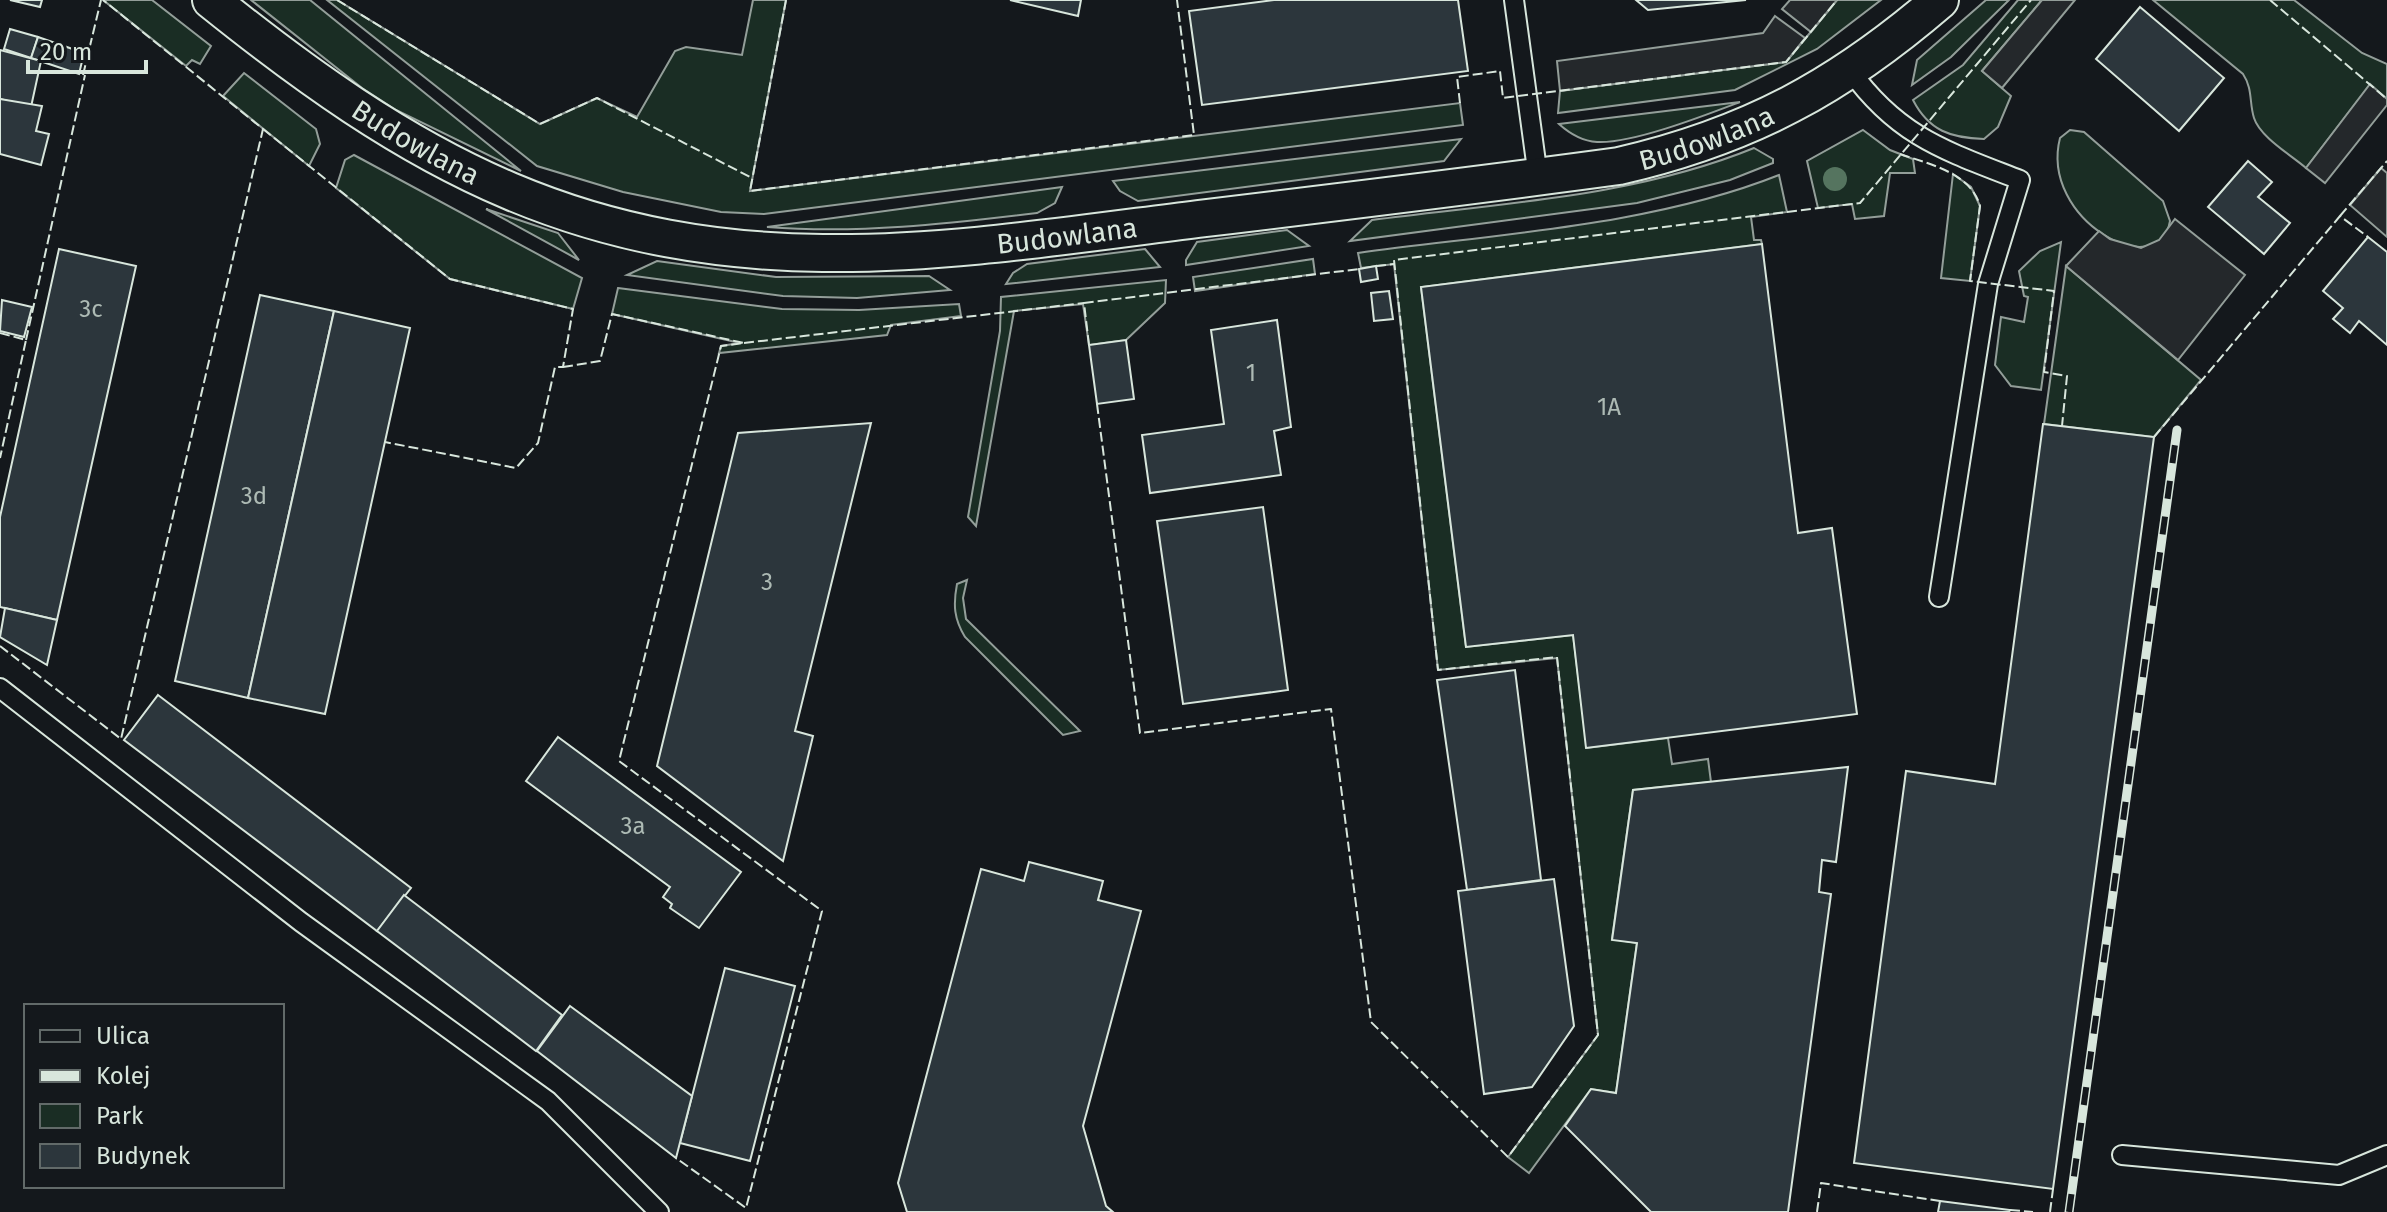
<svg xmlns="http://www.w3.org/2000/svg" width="2387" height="1212" viewBox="0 0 2387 1212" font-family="'Fira Sans',sans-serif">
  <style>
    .green { fill: #1a2d24; stroke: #939e99; stroke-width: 2 }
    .parking { fill: #24282b; stroke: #939e99; stroke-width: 2 }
    .building { fill: #2c363c; stroke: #d8e6dc; stroke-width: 2 }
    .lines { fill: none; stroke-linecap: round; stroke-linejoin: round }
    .service-casing { stroke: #d8e6dc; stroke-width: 22 }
    .minor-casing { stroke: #d8e6dc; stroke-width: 40 }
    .service { stroke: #14181c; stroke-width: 18 }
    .minor { stroke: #14181c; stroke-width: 36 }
    .rail-casing { stroke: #d8e6dc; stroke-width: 9 }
    .rail { stroke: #14181c; stroke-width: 6; stroke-dasharray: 18; stroke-linecap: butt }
    .fence { stroke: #d8e6dc; stroke-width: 2; stroke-dasharray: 10 4; stroke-linecap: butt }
    .tree { fill: #55745f }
    .labels { text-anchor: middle; stroke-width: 6; stroke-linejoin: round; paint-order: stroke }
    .number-label { font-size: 24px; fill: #adbab4 }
    .street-label { font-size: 28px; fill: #d8e6dc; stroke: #14181c }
  </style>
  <rect width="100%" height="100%" fill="#14181c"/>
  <g class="green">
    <polygon points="103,0 152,0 211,46 200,64 192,60 186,66"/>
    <polygon points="251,0 310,0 521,171 396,110 362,88"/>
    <polygon points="327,0 337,0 540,124 597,98 637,117 675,51 686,47 742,55 753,0 786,0 750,191 1460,103 1463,125 764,214 721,212 623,192 537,166"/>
    <polygon points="1837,0 1881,0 1817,49 1735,90 1558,113 1560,91 1786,62"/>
    <polygon points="1986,0 2009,0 1951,57 1912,85 1917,60"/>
    <path d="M2018,0H2042L1982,71L2011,96L1998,127L1984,139C1951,138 1929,131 1913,100L1963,65Z"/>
    <path d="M2153,0H2294L2362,53L2387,64V99L2370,85L2306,168C2291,155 2260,137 2254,118C2249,102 2253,89 2243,74Z"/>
    <polygon points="244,73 316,129 320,144 309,166 223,96"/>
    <path d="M1740,102C1706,115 1632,144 1597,142C1582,141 1570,134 1559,124Z"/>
    <polygon points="1863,130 1890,150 1913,159 1915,173 1890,173 1884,216 1855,219 1852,204 1818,208 1807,161"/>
    <path d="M2070,130L2084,132L2163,201L2170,221C2159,285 2039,220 2060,138Z"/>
    <polygon points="1461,139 1444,161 1138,201 1120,191 1113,181"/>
    <path d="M1754,148L1773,159V163L1730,180L1637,203L1350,241L1372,220C1501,203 1634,197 1754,148Z"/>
    <polygon points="354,155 582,278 573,309 450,279 336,188 345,160"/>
    <polygon points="1953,174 1971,187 1980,206 1970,281 1941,278"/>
    <path d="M1779,175L1787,212L1751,217L1754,240H1761L1762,244L1421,287L1466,647L1573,635L1587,748L1668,738L1672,764L1708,759L1711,782L1633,790L1612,939L1637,943L1616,1093L1591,1089L1529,1173L1508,1157L1598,1035L1557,658L1438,670L1394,264L1361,268L1358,253C1495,234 1651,226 1779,175Z"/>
    <path d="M1062,187L1055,203L1037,213C946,224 859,234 767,227Z"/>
    <polygon points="486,209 558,233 579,260"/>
    <polygon points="1287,230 1309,246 1186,265 1186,260 1197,242"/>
    <polygon points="2061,242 2041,390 2011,386 1995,365 2001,317 2024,322 2028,297 2024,296 2019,271 2040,251"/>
    <polygon points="1145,249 1160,267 1006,284 1013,273 1027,264"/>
    <polygon points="1313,259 1315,274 1195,291 1193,277"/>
    <polygon points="657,261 776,277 929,276 950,290 857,298 783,296 627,275"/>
    <polygon points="2066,266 2201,380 2154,437 2044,424"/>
    <polygon points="1166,280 1165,303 1126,340 1089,345 1083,304 1014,311 976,526 968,517 1000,331 1001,297"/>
    <polygon points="618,288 782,309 859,310 959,304 961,316 891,325 887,335 719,353 721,346 740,343 612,314"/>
    <path d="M967,580L963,598L966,619L1080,731L1063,735L965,637C954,619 953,605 957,584Z"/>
  </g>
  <g class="parking">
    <polygon points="1790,0 1837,0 1811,32 1782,9"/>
    <polygon points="2042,0 2075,0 2002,88 1982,71"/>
    <polygon points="1775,16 1805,38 1786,62 1560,91 1557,61 1763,33"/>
    <polygon points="2370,84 2387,99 2387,105 2325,183 2306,168"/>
    <polygon points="2381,168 2387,173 2387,237 2350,205"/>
    <polygon points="2175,219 2245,275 2178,360 2066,266 2099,231 2110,239 2141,248 2159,240"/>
  </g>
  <g class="building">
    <polygon points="10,0 42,0 40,7"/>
    <polygon points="1010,0 1081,0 1078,16"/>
    <polygon points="1274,0 1458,0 1468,71 1202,105 1189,11"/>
    <polygon points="1636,0 1746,0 1648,10"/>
    <polygon points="2140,7 2224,78 2179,131 2096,59"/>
    <polygon points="10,29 38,37 31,58 4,49"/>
    <polygon points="38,37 84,53 79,74 31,58"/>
    <polygon points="0,50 41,61 31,107 0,99"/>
    <polygon points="0,99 42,106 36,131 49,134 41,165 0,154"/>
    <polygon points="2248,161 2272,182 2258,197 2290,223 2264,254 2208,207"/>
    <polygon points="2368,237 2387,252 2387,345 2359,321 2350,333 2333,319 2343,308 2323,291"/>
    <polygon points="1762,244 1798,533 1832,528 1857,714 1586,748 1573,635 1466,647 1421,287"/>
    <polygon points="59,249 136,266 57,620 0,607 0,517"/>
    <polygon points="1376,266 1378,279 1361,282 1359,269"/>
    <polygon points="1389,291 1393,319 1374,321 1371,293"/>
    <polygon points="260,295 334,311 248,698 175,681"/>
    <polygon points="2,300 32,307 24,337 0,331"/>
    <polygon points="334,311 410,328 325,714 248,698"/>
    <polygon points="1277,320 1291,427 1274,431 1281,475 1150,493 1142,435 1224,424 1211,330"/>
    <polygon points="1126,340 1134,399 1097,404 1089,345"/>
    <polygon points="871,423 795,731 813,736 783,861 657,766 738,433"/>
    <polygon points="2043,424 2154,437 2053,1189 1854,1163 1906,771 1995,784"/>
    <polygon points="1263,507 1288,690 1183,704 1157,521"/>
    <polygon points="5,608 57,620 47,665 0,637"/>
    <polygon points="1515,670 1541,880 1467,890 1437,680"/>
    <polygon points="158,695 411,888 377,931 124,740"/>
    <polygon points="558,737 741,872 699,928 670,908 672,904 663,897 670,887 526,781"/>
    <polygon points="1848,767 1836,862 1822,860 1819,892 1831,894 1788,1212 1651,1212 1565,1126 1591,1089 1616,1093 1637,943 1612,940 1633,790"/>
    <polygon points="1029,862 1103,881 1098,900 1141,911 1083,1126 1106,1206 1113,1212 907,1212 898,1183 981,869 1024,881"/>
    <polygon points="1554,879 1574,1026 1532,1087 1484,1094 1458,891"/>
    <polygon points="404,895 562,1015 536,1051 377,931"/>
    <polygon points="725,968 795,986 750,1161 680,1143"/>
    <polygon points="570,1006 692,1096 676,1158 537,1051"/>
    <polygon points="1940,1201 2010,1210 2009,1212 1938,1212"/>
  </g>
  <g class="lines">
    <defs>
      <g id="service">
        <polyline points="1514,0 1538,177"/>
        <path d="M1850,70C1898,137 1946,151 2020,180L1988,284L1939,597"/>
        <polyline points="0,688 301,922 548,1101 659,1212"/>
        <polyline points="2122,1155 2339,1175 2387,1155"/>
      </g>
      <g id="minor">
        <path id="s1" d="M211,0C303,74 401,145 510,191C742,289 959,249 1198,219C1339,202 1479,185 1619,166C1749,136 1839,87 1940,0"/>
      </g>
    </defs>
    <use href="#service" class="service-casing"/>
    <use href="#minor" class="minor-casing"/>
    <use href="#service" class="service"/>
    <use href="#minor" class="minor"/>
    <defs>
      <polyline id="rail" points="2069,1212 2177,430"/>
    </defs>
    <use href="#rail" class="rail-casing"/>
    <use href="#rail" class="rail"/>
    <g class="fence">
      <polyline points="337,0 540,124 597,98 752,178"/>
      <polyline points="786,0 750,191 1194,135 1177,0"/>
      <polyline points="2270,0 2387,99"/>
      <polyline points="83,75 101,0"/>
      <polyline points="1460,103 1457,77 1500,71 1503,98 1786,62 1837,0"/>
      <polyline points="263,129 450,279 573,309 563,367 555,367 538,443 516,468 385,442"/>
      <path d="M1900,154C1929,164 1971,173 1980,206L1970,281L2054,291L2044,372L2067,376L2062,426"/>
      <polyline points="2340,216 2387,161"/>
      <polyline points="1376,266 1394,264"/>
      <polyline points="0,333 26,340 0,458"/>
      <polyline points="26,340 85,75"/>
      <polyline points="744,343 1084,303"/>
      <polyline points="1089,345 1084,303 1359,269"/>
      <polyline points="563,367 600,361 612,314 744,343 721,346 619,761 822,911 746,1208 676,1158"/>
      <polyline points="1097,404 1140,733 1331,709 1371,1022 1508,1157 1598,1035 1557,657 1438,670 1394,260 1860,203 2031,0"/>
      <polyline points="2154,437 2340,216 2368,237"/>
      <polyline points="0,646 121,739 263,129 103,0"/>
      <polyline points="2010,1210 2033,1212"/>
      <polyline points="1817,1212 1821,1183 1940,1201"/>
      <polyline points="2050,1212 2053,1189"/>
    </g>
  </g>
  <circle class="tree" cx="1835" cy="179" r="12"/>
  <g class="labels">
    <g class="number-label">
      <text x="91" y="317">3c</text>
      <text x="1251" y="381">1</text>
      <text x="1609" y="415">1A</text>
      <text x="254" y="504">3d</text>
      <text x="767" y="590">3</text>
      <text x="633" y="834">3a</text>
    </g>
    <g class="street-label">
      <text dy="10" stroke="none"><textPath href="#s1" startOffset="1570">Budowlana</textPath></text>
      <text dy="10" stroke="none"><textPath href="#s1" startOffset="250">Budowlana</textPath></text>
      <text dy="10" stroke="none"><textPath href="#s1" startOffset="922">Budowlana</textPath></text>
    </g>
  </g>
  <rect x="24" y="1004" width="260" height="184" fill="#14181c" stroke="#626a69" stroke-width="2"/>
  <rect x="40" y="1030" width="40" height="12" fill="#14181c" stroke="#626a69" stroke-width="2"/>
  <text x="96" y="1044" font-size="24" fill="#d8e6dc">Ulica</text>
  <rect x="40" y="1070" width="40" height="12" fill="#d8e6dc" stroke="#626a69" stroke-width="2"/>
  <text x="96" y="1084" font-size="24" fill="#d8e6dc">Kolej</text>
  <rect x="40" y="1104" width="40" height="24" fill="#1a2d24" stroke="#626a69" stroke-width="2"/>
  <text x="96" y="1124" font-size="24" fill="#d8e6dc">Park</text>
  <rect x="40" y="1144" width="40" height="24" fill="#2c363c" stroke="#626a69" stroke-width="2"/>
  <text x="96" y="1164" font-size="24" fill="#d8e6dc">Budynek</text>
  <path d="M28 60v12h118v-12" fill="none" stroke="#d8e6dc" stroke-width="4"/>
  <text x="40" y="60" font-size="24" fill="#d8e6dc" stroke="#14181c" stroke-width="6" paint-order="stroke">20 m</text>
</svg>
